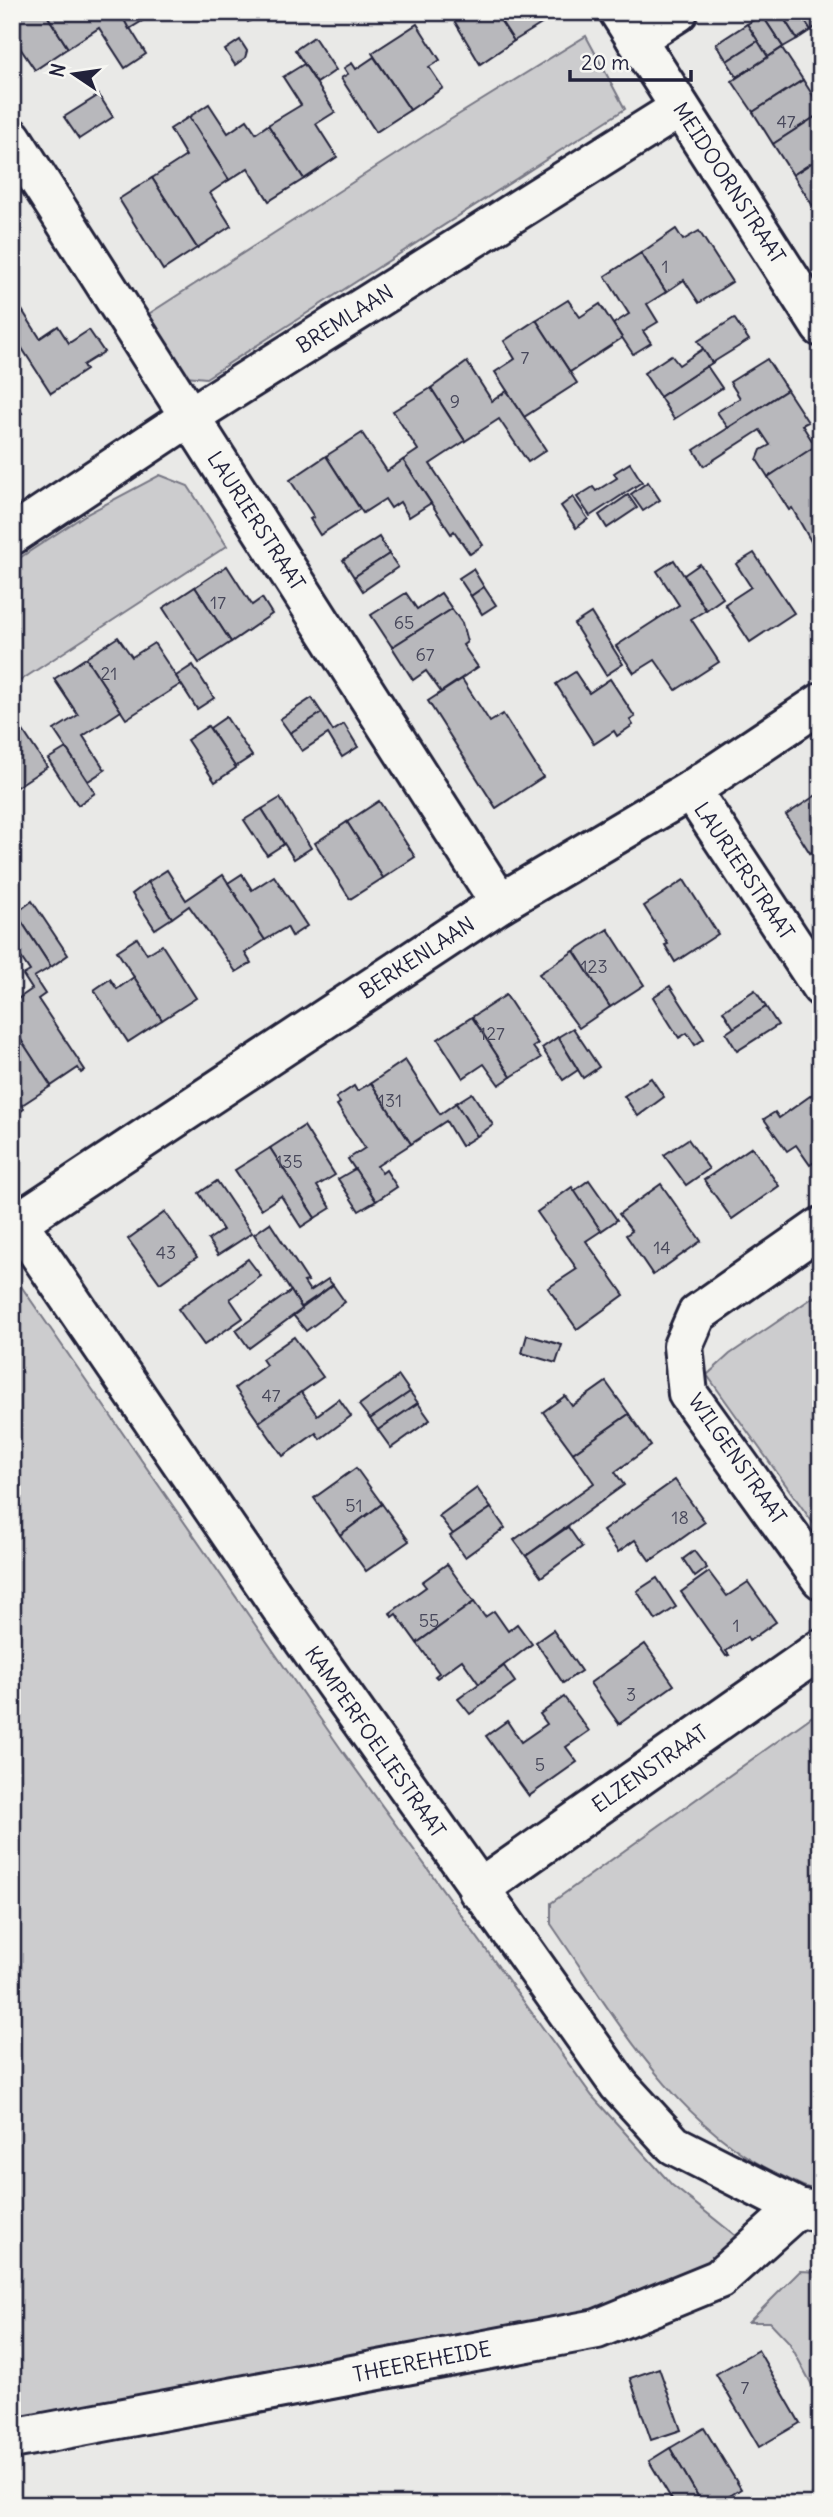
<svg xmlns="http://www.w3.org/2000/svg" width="833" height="2517" viewBox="0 0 833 2517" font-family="Delius,sans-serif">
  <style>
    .green { fill: #ccccce; stroke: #777784; stroke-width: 2 }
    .building { fill: #b8b8bc; stroke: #22223b; stroke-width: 2 }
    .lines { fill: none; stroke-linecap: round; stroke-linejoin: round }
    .minor-casing { stroke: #22223b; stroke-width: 44 }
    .minor { stroke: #f6f6f2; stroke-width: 38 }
    .labels { text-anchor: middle; stroke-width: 7; stroke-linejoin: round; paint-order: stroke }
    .number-label { font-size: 18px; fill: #48485b }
    .street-label { font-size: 21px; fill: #22223b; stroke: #f6f6f2 }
  </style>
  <rect width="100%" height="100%" fill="#e9e9e7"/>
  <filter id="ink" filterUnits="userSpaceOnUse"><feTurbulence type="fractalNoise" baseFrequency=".0143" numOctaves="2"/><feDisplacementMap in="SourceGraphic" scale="14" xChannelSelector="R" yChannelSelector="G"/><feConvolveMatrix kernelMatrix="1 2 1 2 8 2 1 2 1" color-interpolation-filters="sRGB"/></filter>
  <g filter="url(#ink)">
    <g class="green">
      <polygon points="586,36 625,109 206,378 186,376 147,315 432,131"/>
      <polygon points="160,475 188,486 227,546 12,686 12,563 85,515"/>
      <polygon points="12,1273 341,1749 592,2096 672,2185 742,2241 698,2293 52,2417 12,2419"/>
      <polygon points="821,1292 821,1534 707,1375 730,1354"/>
      <path d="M821,1710V2191C805,2189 791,2180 776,2173C673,2123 614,2015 551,1924V1903Z"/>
      <polygon points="800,2271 821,2272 821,2402 789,2342 770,2322 749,2322"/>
    </g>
    <g class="building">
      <polygon points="12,12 45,12 68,48 35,70 12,36"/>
      <polygon points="45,12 120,12 146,54 125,68 99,28 68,48"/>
      <polygon points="120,12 150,12 152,15 129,29"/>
      <polygon points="241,12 263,12 263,13 248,22"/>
      <polygon points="449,12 495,12 514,41 480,64"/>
      <polygon points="495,12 543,12 548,20 514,41"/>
      <polygon points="766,12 780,12 797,39 783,47 762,15"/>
      <polygon points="780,12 799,12 811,30 797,39"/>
      <polygon points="799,12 819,12 821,23 811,30"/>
      <polygon points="762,15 783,47 768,57 747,24"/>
      <polygon points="417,24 440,60 429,67 443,88 410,110 372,53"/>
      <polygon points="747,24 758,41 727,61 716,44"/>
      <polygon points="314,37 336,70 317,83 295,50"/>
      <polygon points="240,40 247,51 245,58 235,65 225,50"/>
      <polygon points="758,41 768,57 737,77 727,61"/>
      <polygon points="782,48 803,80 753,112 732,81"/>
      <polygon points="374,57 410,110 376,132 341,78 348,74 344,68 352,63 356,69"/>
      <polygon points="304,64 335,112 316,124 337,157 304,179 268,125 301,105 283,77"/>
      <polygon points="803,80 821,108 821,113 773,144 753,112"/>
      <polygon points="99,95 113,117 79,139 64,117"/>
      <polygon points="209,104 228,133 247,120 256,133 268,125 304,179 269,201 248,168 229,180 189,117"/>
      <polygon points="821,113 821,157 793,175 773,144"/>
      <polygon points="189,117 229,180 210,193 231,226 197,248 152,178 186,156 170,129"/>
      <polygon points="821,157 821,201 813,206 793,175"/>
      <polygon points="152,178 197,248 163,270 119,199"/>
      <polygon points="676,229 683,240 699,231 732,282 699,303 684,280 666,292 641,253"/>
      <polygon points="641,253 666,292 647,304 658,322 643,331 651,343 633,354 613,324 629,314 605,276"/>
      <polygon points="568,300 580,317 600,304 622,338 570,372 536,320"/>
      <polygon points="22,310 40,338 58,326 69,343 89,330 104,352 83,365 86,370 51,393 16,339 12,341 12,316"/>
      <polygon points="734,318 749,340 712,363 698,341"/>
      <polygon points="536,320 577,383 524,417 495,372 515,359 504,341"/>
      <polygon points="703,349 712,363 660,397 644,373 671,355 679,365"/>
      <polygon points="767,359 787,390 728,428 717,412 740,398 730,382"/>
      <polygon points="467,362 492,401 507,391 546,450 528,462 499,419 465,441 431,388"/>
      <polygon points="707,366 722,388 674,419 660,397"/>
      <polygon points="431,388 465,441 430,464 483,545 470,554 454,531 451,534 403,460 418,450 393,411"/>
      <polygon points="787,390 808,422 802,425 816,447 768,477 757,460 761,450 770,445 760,430 704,466 694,450"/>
      <polygon points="12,398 22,413 12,418"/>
      <polygon points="362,433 387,471 403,460 431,503 409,517 400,502 391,508 385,499 363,513 326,456"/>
      <polygon points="820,443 821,444 821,559 792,508 789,510 768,477"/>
      <polygon points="326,456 360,509 320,535 310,519 314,517 290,480"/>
      <polygon points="630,463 642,482 590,516 577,497 593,487 596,491 617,478 614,473"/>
      <polygon points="648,482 660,500 643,511 631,494"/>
      <polygon points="628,495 637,508 607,528 599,515"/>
      <polygon points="573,497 588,519 576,528 561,506"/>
      <polygon points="379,537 389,554 354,577 343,560"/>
      <polygon points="754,553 794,613 750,642 725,604 751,587 736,564"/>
      <polygon points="389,554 398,567 363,591 354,577"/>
      <polygon points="674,560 706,610 691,619 719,662 676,690 655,660 634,673 616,646 679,605 657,571"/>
      <polygon points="700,564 723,598 706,610 684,575"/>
      <polygon points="227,566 252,605 262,598 272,614 231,642 195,587"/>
      <polygon points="473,569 484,587 471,596 459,578"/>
      <polygon points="195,587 231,642 199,663 163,608"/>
      <polygon points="484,587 496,605 482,614 471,596"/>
      <polygon points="406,593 417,609 441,593 452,609 392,647 371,615"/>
      <polygon points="452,609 462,623 467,642 463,645 478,667 441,692 426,671 413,680 392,647"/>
      <polygon points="591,613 623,664 606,675 574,624"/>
      <polygon points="118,637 132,657 154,643 181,684 126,719 86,658"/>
      <polygon points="86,658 121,711 83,736 105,770 88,781 54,730 78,715 54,679"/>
      <polygon points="193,665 214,698 197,709 176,676"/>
      <polygon points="575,672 589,693 610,679 635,717 630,720 633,725 617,736 614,731 594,744 556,684"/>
      <polygon points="462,679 490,722 503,714 543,777 496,808 428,701"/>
      <polygon points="312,698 322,713 290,733 280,719"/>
      <polygon points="322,713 333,731 344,724 358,747 342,757 328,734 302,751 290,733"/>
      <polygon points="12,714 47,767 15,788 12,784"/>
      <polygon points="226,717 252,756 235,767 210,728"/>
      <polygon points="208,726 236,768 215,782 187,740"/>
      <polygon points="66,748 95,793 78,805 48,759"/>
      <polygon points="821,792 821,846 810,853 786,815"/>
      <polygon points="280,798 311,848 294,859 262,809"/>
      <polygon points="379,801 415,857 383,878 347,822"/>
      <polygon points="262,809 284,844 267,855 244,820"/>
      <polygon points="347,822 383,878 350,899 315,843"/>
      <polygon points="167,870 186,900 223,875 265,940 245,953 251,963 236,972 189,906 172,918 148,882"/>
      <polygon points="242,874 252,890 274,876 307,926 292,936 287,927 265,940 228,883"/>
      <polygon points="684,880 718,934 675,962 665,945 668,944 644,906"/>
      <polygon points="148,882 172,918 155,929 132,894"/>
      <polygon points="32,901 68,955 51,967 16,913"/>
      <polygon points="16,913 51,967 34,977 45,994 38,999 85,1070 81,1073 78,1068 51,1086 12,1027 12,1003 32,989 23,975 30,971 12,944 12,915"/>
      <polygon points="608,929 644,985 610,1007 574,951"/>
      <polygon points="137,938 147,954 162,945 196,998 162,1020 117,951"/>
      <polygon points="574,951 610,1007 579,1028 539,974"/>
      <polygon points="134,977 162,1020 128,1042 94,990 110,979 117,989"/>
      <polygon points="670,986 704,1039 695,1045 687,1033 679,1038 653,997"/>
      <polygon points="755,990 766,1007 734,1028 723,1011"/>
      <polygon points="506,995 538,1044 533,1047 541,1058 511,1077 472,1017"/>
      <polygon points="766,1007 778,1025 737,1051 726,1033"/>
      <polygon points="472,1017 511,1077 499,1085 484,1064 463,1078 438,1039"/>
      <polygon points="573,1028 599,1067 583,1078 558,1037"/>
      <polygon points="14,1029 51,1086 22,1105 24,1109 21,1111 12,1097"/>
      <polygon points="558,1037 578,1070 563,1080 542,1048"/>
      <polygon points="405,1060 440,1114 456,1103 477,1136 461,1146 446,1121 411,1144 371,1083"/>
      <polygon points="651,1078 664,1097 638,1116 624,1096"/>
      <polygon points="371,1083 411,1144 377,1166 382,1173 386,1170 397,1187 376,1201 348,1159 365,1148 337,1105 340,1103 336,1098 354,1086 357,1091"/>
      <polygon points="817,1091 821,1096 821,1157 810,1165 796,1145 787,1151 764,1119 775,1112 779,1118"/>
      <polygon points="472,1093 493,1125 477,1136 456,1103"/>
      <polygon points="304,1126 335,1175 317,1186 331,1208 315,1218 270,1148"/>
      <polygon points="688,1139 709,1169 686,1185 664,1155"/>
      <polygon points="752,1147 779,1186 732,1219 704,1180"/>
      <polygon points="270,1148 315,1218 301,1227 281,1196 261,1209 235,1170"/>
      <polygon points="355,1169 376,1201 359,1211 338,1179"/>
      <polygon points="589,1180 617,1220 601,1231 574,1191"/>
      <polygon points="217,1181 252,1233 218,1255 208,1240 223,1230 199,1193"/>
      <polygon points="661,1184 701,1241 653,1275 626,1235 632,1231 619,1214"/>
      <polygon points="572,1187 601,1231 586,1241 624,1295 577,1329 548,1288 577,1269 537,1212"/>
      <polygon points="165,1212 197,1257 160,1283 128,1239"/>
      <polygon points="270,1223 308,1281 304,1282 310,1291 328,1279 333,1285 301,1307 254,1234"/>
      <polygon points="248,1259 261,1276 230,1299 243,1318 204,1345 178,1309"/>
      <polygon points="333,1285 345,1302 306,1331 293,1315"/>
      <polygon points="291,1291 302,1309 249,1348 236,1330"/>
      <polygon points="527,1335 562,1345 556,1363 522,1353"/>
      <polygon points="294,1337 323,1377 259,1422 235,1388 266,1365 262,1359"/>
      <polygon points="399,1376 410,1392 370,1419 359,1405"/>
      <polygon points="606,1382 629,1414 573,1453 543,1412 565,1396 572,1406"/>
      <polygon points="301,1392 317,1415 339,1399 351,1416 320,1439 316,1433 283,1456 259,1422"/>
      <polygon points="410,1392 418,1403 378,1430 370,1419"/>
      <polygon points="418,1403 430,1420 391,1448 378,1430"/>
      <polygon points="629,1414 651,1446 615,1472 624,1485 526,1556 514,1540 594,1483 573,1453"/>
      <polygon points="356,1468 382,1504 340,1535 314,1498"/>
      <polygon points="675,1480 705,1522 650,1561 635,1540 618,1552 603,1531"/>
      <polygon points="477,1488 491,1508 453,1534 439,1516"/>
      <polygon points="382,1504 409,1541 366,1571 340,1535"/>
      <polygon points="491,1508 505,1528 465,1557 450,1536"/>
      <polygon points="568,1527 582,1547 541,1577 526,1556"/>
      <polygon points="694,1551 707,1568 695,1577 683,1559"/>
      <polygon points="447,1564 474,1602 417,1643 396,1614 392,1617 390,1613 426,1587 422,1582"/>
      <polygon points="709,1572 727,1596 748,1582 776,1622 749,1641 747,1637 726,1651 729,1655 726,1656 681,1592"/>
      <polygon points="657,1578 676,1607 656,1620 637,1591"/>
      <polygon points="474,1602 485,1617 494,1611 508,1631 517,1624 532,1644 479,1684 462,1660 437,1678 435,1676 439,1673 417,1643"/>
      <polygon points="553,1630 581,1671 563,1683 536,1642"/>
      <polygon points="645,1644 674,1685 619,1724 590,1683"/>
      <polygon points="504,1666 515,1682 470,1714 458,1699"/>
      <polygon points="564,1697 589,1731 566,1747 577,1762 529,1796 486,1736 507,1721 521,1742 547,1724 540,1714"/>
      <polygon points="758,2350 800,2423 759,2447 716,2374"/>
      <polygon points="659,2368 681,2430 651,2440 630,2378"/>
      <polygon points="704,2428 741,2489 715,2505 703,2505 670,2448"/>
      <polygon points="670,2448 703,2505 675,2505 649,2461"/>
    </g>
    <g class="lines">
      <defs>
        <g id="minor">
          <polyline points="619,12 821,327"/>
          <polyline points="636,39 678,12"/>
          <polyline points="12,138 500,903"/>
          <polyline points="12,535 189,417 680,108"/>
          <polyline points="691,790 821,987"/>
          <polyline points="12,1214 281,1608 619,2085 674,2145 798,2208 821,2212"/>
          <polyline points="18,1222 500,903 691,790 821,703"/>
          <polyline points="821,1227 697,1314 683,1346 688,1394 821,1579"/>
          <polyline points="478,1890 821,1649"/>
          <polyline points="12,2439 597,2329 719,2279 798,2208"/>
        </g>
      </defs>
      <use href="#minor" class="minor-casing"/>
      <use href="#minor" class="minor"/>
    </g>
  </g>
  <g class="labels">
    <g class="number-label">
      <text x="786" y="128">47</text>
      <text x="665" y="273">1</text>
      <text x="525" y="364">7</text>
      <text x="455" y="408">9</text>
      <text x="218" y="609">17</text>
      <text x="404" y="629">65</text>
      <text x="425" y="661">67</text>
      <text x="109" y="680">21</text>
      <text x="594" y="973">123</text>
      <text x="492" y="1040">127</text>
      <text x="390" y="1107">131</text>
      <text x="289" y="1168">135</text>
      <text x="662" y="1254">14</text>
      <text x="166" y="1259">43</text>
      <text x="271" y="1402">47</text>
      <text x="354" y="1512">51</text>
      <text x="680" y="1524">18</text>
      <text x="429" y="1627">55</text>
      <text x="736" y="1632">1</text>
      <text x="631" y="1701">3</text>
      <text x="540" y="1771">5</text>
      <text x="745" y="2394">7</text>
    </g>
    <g class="street-label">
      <text transform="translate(729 183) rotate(57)" y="7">MEIDOORNSTRAAT</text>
      <text transform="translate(345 319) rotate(-32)" y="7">BREMLAAN</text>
      <text transform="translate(256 521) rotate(57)" y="7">LAURIERSTRAAT</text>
      <text transform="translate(744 871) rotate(56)" y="7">LAURIERSTRAAT</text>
      <text transform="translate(417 958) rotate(-33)" y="7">BERKENLAAN</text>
      <text transform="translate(737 1459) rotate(55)" y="7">WILGENSTRAAT</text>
      <text transform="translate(375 1742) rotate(55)" y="7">KAMPERFOELIESTRAAT</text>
      <text transform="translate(650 1769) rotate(-35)" y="7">ELZENSTRAAT</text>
      <text transform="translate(422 2362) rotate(-11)" y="7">THEEREHEIDE</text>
    </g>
  </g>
  <rect width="833" height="2517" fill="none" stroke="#f6f6f2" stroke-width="42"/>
  <rect x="21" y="21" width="791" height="2475" fill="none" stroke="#22223b" stroke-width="2.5" filter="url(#ink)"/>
  <g transform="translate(74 74) rotate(283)" stroke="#f6f6f2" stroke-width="5" paint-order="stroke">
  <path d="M0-5L12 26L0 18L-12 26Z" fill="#22223b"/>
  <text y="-10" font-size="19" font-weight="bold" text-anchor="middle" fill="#22223b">N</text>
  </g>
  <path d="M570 70v10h121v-10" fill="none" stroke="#22223b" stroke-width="3.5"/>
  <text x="581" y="70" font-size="21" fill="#22223b" stroke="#f6f6f2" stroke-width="5" paint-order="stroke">20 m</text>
</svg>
